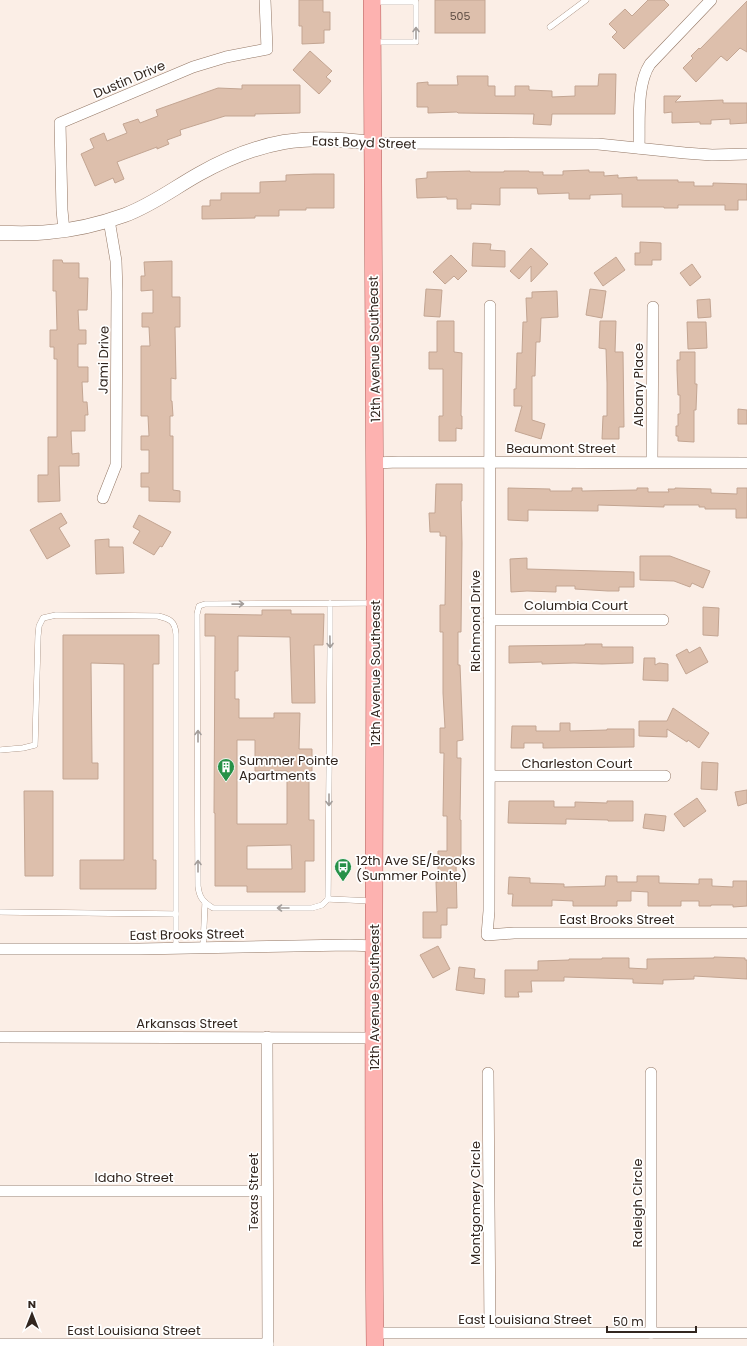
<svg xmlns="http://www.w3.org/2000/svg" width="747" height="1346" viewBox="0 0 747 1346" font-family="Poppins,sans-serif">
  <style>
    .building { fill: #ddbfac; stroke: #c3a592; fill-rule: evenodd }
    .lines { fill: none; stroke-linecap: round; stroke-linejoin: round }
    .service-casing { stroke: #937765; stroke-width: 6 }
    .minor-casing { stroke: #937765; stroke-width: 12 }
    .tertiary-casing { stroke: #937765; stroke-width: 15 }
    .primary-casing { stroke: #b55f5b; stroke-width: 18 }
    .service { stroke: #fff; stroke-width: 5.5 }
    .minor { stroke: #fff; stroke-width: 11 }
    .tertiary { stroke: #fff; stroke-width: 14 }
    .primary { stroke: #fdb2b0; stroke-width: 17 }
    .oneway { stroke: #a39d9a }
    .labels { text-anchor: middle; stroke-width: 3.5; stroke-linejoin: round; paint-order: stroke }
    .number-label { font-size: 11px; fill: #5d4c42 }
    .street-label { font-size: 13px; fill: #32261f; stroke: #fff }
    .poi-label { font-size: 13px; fill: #32261f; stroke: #fff; text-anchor: start }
  </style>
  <rect width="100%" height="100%" fill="#fbeee6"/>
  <g class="building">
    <polygon points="299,0 323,0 323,12 330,12 330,30 324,30 324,43 302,44 302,26 299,26"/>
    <rect x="435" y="0" width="50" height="33"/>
    <polygon points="648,0 664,0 669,5 624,49 612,37 617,32 609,24 625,9 632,16"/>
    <polygon points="747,1 747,52 740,48 727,61 721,56 696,82 683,68 693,58 691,56 699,48 700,49"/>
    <polygon points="310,51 332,71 326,77 331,81 319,94 293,70"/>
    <polygon points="599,74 616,74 615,114 552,114 551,125 533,124 534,114 458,113 457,112 428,113 428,107 417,107 417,83 428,82 428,85 458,85 457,76 488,76 488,86 495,86 495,96 515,96 515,86 529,86 529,90 552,91 552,97 575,96 575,86 598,86"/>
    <polygon points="242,85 300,85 300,113 255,114 255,116 225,116 180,130 181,135 167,140 169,144 157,149 157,147 117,162 124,179 115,183 113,178 95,186 81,154 94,148 90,139 104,133 107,141 127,133 123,124 138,119 140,123 158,116 156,110 218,88 242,89"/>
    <polygon points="664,96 681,96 675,102 723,100 723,103 747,103 747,123 730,124 730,119 711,120 711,124 700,124 700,122 672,123 672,112 664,113"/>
    <polygon points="589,170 589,172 604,172 604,176 618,175 618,178 637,177 637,180 678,180 678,182 694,182 694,186 713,186 713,183 747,184 747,200 738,200 738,210 725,210 725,205 678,205 678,208 664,208 664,207 622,207 622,194 590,195 590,199 569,199 569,193 538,194 537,188 500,188 500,205 471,204 471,209 457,209 457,199 447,199 447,197 417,198 416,179 427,178 427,172 470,171 470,172 504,172 504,171 529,171 529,172 543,172 543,175 563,175 563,171"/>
    <polygon points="314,174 334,174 334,208 306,208 306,210 279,210 279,216 255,216 255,218 202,219 202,206 210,206 210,200 221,200 221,193 260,193 260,182 286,181 286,175"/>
    <polygon points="640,242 661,243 661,260 652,260 652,265 635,265 635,253 640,253"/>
    <polygon points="473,243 491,244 490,250 505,251 505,267 472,266"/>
    <polygon points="531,248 548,264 531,282 531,266 519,279 510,271"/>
    <polygon points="451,255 467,271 458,280 454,276 445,284 433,272"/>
    <polygon points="616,257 625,270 603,286 594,273"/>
    <polygon points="53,260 62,260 63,263 79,263 79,278 88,278 87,310 78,310 79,330 86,330 86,344 78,344 78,367 88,367 88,382 82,382 83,402 87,402 88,415 85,415 85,431 71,431 72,454 79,453 79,466 59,466 60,501 38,502 38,475 48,475 48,437 57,437 57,359 54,359 54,347 50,347 50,330 57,330 56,291 53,291"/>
    <polygon points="172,261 172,297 180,297 180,327 175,327 176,379 171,378 171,401 172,401 173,416 170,416 170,436 173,436 173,490 180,491 180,502 149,501 149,487 141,487 141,473 149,473 149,450 141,450 141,436 149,436 148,416 141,416 141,346 150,346 149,327 142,327 142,313 153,313 153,290 141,291 141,276 145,276 144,262"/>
    <polygon points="692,264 701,277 690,286 680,273"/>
    <polygon points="426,289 442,290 440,317 424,316"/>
    <polygon points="590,289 606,291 602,318 586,315"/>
    <polygon points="557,291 558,317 541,318 540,342 536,342 535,376 532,376 532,420 545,424 541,439 515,431 522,406 514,406 514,389 516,389 517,353 522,353 523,322 527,322 526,298 532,298 532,292"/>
    <polygon points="710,299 711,317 698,318 697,300"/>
    <polygon points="437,321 454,321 454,352 462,353 461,416 462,416 462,429 456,428 456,441 439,441 439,416 443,416 443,369 429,369 429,352 437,352"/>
    <polygon points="600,321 616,321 615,352 623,352 624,427 619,427 619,439 602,439 603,416 607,416 607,383 606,349 599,348"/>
    <polygon points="687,322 706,322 707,348 688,349"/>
    <polygon points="680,352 695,352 695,384 697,384 696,410 694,410 694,442 678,441 678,436 676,436 676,426 678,426 678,414 680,414 680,395 678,395 677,370 677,360 680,360"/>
    <polygon points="738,409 747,410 747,424 738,424"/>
    <polygon points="436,484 462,484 462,501 461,501 462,543 461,632 458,632 458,665 460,665 463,740 457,741 457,758 461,758 460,820 461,820 461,864 456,864 457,908 447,908 447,925 441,925 441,938 423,938 423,912 437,912 436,882 438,882 438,851 447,851 447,816 443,816 444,753 440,753 440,728 445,728 443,693 443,632 440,632 440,605 445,605 446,536 440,536 440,532 430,532 429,513 435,513"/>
    <polygon points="508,488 550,489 550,491 572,491 572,488 582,488 582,491 637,490 637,488 648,488 648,492 669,492 668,489 675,489 675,488 711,489 711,493 737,494 737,488 747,488 747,518 736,518 736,509 705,509 705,507 699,507 699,505 664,505 664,507 598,505 598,511 528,510 528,521 508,520"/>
    <polygon points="61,513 67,523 59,528 70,546 47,559 30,530"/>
    <polygon points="139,515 171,532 162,547 160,546 154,555 133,543 140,531 133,527"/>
    <polygon points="109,539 109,547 123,547 124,573 96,574 95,540"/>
    <polygon points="640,556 670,556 710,571 703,588 692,583 690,587 674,581 640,580"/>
    <polygon points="527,558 527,569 634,572 634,587 619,587 619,591 608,591 575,589 575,586 556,586 556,592 527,591 511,592 510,559"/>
    <polygon points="703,607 719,608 718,636 703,635"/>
    <path d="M262,610H291V614H324L323,645H314L315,703H292L290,637L238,636V671H235V699H239V718H274V713H300L299,749H312V771H309V820H314V861H305V892H247V886H215V813H214L215,636H205V614L262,615ZM237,740H255V771H287V824H237ZM291,845L292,869H247V846Z"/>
    <polygon points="63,635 159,635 159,664 153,664 153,860 156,860 156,889 80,889 80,860 124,860 124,664 91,663 92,760 92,763 98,763 98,779 63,779"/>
    <polygon points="585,644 602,644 602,647 633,647 633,663 602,664 574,663 542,664 542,662 509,663 509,646 585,645"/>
    <polygon points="700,647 708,662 686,674 676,655 687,649 689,653"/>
    <polygon points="644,658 655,658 655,665 659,663 668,664 668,681 643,680"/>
    <polygon points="673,708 709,733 699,748 688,740 687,742 667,729 667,737 639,736 639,721 667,721"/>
    <polygon points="560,723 570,723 570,731 607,730 607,729 634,729 634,747 543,748 543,743 524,743 524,748 511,748 512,726 536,726 536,731 560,731"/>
    <polygon points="702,762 718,763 717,790 701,789"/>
    <polygon points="747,790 747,803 738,806 735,792"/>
    <polygon points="24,791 53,791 53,876 25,876"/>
    <polygon points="697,798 706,811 684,827 674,814"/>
    <polygon points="509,801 554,801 554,807 575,807 575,802 607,803 607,801 633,801 633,821 608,821 608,820 566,819 566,824 508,823"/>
    <polygon points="645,814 666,816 664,831 643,828"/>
    <polygon points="606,876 617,876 617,882 637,882 637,876 659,876 659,883 699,884 699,879 712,879 712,886 733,887 733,881 747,881 747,906 733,907 733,905 711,905 711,906 699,906 699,901 681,901 681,906 648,906 648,892 631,891 631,901 617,901 617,906 573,906 573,901 552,900 552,906 512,906 513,894 508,894 509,877 530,878 530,883 564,884 564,887 605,886"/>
    <polygon points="438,946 450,969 433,978 420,955"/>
    <polygon points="714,957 745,958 745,960 747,960 747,979 694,976 694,979 663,980 663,984 633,983 633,979 564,977 564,981 531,981 532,992 518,992 519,997 505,997 505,970 538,970 538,961 569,960 569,959 602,959 602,958 629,958 629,968 647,969 647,959 714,958"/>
    <polygon points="459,967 475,969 474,978 485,979 484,994 456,990"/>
  </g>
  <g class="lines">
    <defs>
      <g id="service">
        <polyline points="550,27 586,0"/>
        <polyline points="374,42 416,42 416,2 375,2"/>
        <path d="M330,603V654L328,899L322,905L312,908H213C203,902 199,897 198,886L197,614L199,606L205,604H213L373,603"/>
        <path d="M0,750L23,748L35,745L38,636L39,626L43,618L56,615L158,616C170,619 175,621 176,634V949"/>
        <polyline points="328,899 372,901"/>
        <polyline points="0,912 176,914"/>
        <polyline points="203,948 205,903"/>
      </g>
      <g id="minor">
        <polyline points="372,143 598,144 685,153 712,155 747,154"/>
        <path d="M639,148C640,123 636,85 650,64L711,0"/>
        <polyline points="64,231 62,210 60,123 193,67 226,57 267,49 265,0"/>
        <polyline points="490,306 489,911 487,935 514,933 747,933"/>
        <polyline points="652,462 653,307"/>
        <polyline points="375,463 398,462 747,463"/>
        <polyline points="103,498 116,465 117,292 116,261 109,220"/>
        <polyline points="489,620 663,620"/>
        <polyline points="490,776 665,776"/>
        <polyline points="0,949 139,949 349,945 375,946"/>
        <polyline points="0,1037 374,1038"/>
        <polyline points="267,1037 268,1346"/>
        <polyline points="488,1073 490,1332"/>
        <polyline points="0,1191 267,1191"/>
        <polyline points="375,1333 747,1333"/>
        <polyline points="651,1333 651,1073"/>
        <polyline points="0,1344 268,1344"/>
      </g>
      <path id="tertiary" d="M0,233C16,233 33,234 49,232C75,230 100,224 125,215C152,205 174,188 199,174C224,160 256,147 284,142C313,137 343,139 372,143"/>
      <path id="primary" d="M372,0C372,180 375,361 375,541C375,809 372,1078 375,1346"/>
    </defs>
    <use href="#service" class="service-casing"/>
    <use href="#minor" class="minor-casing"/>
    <use href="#tertiary" class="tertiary-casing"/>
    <use href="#primary" class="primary-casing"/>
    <use href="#service" class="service"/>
    <use href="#minor" class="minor"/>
    <use href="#tertiary" class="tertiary"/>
    <use href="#primary" class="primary"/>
  </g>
  <defs><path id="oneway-shaft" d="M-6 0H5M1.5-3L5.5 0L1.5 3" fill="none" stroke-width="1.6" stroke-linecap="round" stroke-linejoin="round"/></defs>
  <g class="oneway">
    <use href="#oneway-shaft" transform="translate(416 33) rotate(-90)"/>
    <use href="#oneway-shaft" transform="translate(238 604) rotate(-1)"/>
    <use href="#oneway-shaft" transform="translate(330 642) rotate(89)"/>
    <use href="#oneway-shaft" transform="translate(198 736) rotate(-90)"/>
    <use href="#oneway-shaft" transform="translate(329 800) rotate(90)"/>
    <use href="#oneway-shaft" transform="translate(198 866) rotate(-90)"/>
    <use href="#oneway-shaft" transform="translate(283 908) rotate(-180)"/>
  </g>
  <defs>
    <symbol id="building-pin" viewBox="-11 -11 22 30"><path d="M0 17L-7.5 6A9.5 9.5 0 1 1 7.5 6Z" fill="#279148" stroke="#fff"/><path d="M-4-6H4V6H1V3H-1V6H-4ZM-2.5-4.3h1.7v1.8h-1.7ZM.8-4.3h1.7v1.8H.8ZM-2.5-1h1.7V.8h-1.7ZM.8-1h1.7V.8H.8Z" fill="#fff"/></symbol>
    <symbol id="bus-pin" viewBox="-11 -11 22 30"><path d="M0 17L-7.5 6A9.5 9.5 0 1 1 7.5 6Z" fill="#279148" stroke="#fff"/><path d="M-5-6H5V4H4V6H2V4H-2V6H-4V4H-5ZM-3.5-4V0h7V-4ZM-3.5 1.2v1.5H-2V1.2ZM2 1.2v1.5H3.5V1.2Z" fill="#fff"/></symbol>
  </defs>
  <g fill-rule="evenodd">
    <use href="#building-pin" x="216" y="757" width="20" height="27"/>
    <use href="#bus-pin" x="333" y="857" width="20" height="27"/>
  </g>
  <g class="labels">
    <g class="number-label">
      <text x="460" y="20">505</text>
    </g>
    <g class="street-label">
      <text transform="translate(129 79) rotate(-23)" y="5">Dustin Drive</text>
      <text transform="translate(364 142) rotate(2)" y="5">East Boyd Street</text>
      <text transform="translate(374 349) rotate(-91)" y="5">12th Avenue Southeast</text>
      <text transform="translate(103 360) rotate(-89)" y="5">Jami Drive</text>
      <text transform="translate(638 385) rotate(-90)" y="5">Albany Place</text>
      <text x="561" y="453">Beaumont Street</text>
      <text x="576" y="610">Columbia Court</text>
      <text transform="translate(475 621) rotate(-90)" y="5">Richmond Drive</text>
      <text transform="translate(375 673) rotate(-90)" y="5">12th Avenue Southeast</text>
      <text x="577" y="768">Charleston Court</text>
      <text x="617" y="924">East Brooks Street</text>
      <text transform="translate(187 934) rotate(-1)" y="5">East Brooks Street</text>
      <text transform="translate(374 997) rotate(-90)" y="5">12th Avenue Southeast</text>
      <text x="187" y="1028">Arkansas Street</text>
      <text x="134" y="1182">Idaho Street</text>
      <text transform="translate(253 1192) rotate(-90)" y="5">Texas Street</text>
      <text transform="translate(475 1203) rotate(-90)" y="5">Montgomery Circle</text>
      <text transform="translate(637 1203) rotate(-90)" y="5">Raleigh Circle</text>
      <text x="525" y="1324">East Louisiana Street</text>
      <text x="134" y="1335">East Louisiana Street</text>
    </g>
    <g class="poi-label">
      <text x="239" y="765">Summer Pointe<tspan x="239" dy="15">Apartments</tspan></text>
      <text x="356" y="865">12th Ave SE/Brooks<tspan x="356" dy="15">(Summer Pointe)</tspan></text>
    </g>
  </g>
  <g transform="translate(32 1314)" stroke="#ffffff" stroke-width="3" paint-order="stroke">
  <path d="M0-3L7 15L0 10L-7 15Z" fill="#32261f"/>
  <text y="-6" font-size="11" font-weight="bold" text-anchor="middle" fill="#32261f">N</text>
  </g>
  <path d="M607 1326v6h89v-6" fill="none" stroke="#32261f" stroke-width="2"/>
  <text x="613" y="1326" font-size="12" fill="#32261f" stroke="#ffffff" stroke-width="3" paint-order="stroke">50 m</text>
</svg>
